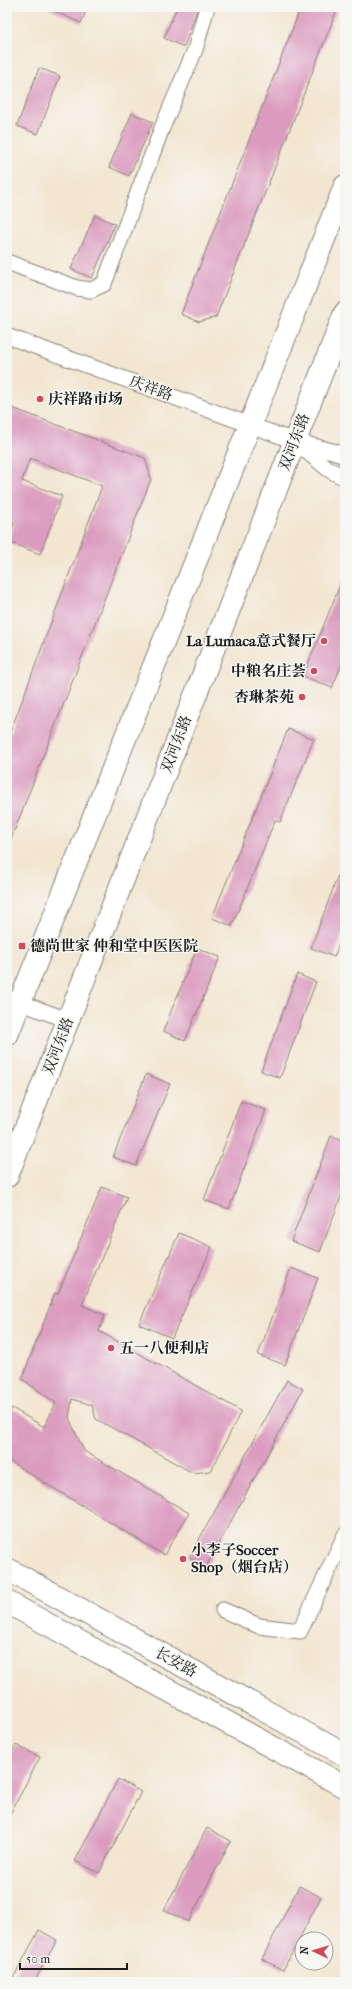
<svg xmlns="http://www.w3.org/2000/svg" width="352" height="1989" viewBox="0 0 352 1989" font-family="'IM FELL French Canon','Noto Serif SC',serif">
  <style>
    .building { fill: #db9cc0 }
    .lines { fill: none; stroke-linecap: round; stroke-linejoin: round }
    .street-casing { stroke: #888176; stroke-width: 17 }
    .secondary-casing { stroke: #888176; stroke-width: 24 }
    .street { stroke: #fff; stroke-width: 15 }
    .secondary { stroke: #fff; stroke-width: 22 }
    .poi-dot { fill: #d1495b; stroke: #f6f6f2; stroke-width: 1.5 }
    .labels { text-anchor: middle; stroke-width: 3; stroke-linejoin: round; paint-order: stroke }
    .street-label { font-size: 15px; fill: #1c1c1c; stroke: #f6f6f2 }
    .poi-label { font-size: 15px; font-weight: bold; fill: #1c1c1c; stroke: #f6f6f2; text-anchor: start }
  </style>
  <rect width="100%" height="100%" fill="#f6f6f2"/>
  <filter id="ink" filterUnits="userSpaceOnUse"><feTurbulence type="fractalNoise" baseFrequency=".025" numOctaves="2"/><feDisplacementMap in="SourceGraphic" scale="8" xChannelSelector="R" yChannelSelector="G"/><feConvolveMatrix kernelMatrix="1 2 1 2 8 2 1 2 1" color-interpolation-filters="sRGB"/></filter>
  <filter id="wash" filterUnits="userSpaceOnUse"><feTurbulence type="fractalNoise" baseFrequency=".012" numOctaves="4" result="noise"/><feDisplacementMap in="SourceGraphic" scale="16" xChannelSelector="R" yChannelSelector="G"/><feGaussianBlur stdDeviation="0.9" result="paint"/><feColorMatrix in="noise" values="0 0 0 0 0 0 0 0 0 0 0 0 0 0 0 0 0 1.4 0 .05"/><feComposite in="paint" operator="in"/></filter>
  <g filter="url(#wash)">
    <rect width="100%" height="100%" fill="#f3e6d1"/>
    <g id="blocks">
      <g class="building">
        <polygon points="45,7 88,7 81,23"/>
        <polygon points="177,7 198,7 184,47 164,38"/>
        <polygon points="301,7 338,7 216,317 199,322 181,314"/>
        <polygon points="39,68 60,76 38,134 17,126"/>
        <polygon points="132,113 153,122 129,176 109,167"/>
        <polygon points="95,215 115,224 92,278 71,269"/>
        <polygon points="7,406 145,458 151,479 8,847 7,741 102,486 30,458 22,481 62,496 40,554 8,542 14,524 7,521"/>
        <polygon points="345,573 345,657 332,688 303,676"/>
        <polygon points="288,729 314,739 280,822 275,820 232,926 212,918"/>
        <polygon points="344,859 345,929 334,957 311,948"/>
        <polygon points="197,948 220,957 185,1041 163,1031"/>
        <polygon points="297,974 316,982 280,1078 261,1071"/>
        <polygon points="146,1074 170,1084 136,1166 113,1157"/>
        <polygon points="241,1101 266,1110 229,1209 204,1200"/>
        <polygon points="331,1136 345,1141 345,1186 320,1252 291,1241"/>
        <polygon points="102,1187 127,1197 82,1305 105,1315 99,1331 241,1411 211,1471 193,1473 96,1419 92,1405 72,1399 69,1418 84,1451 189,1513 164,1555 7,1460 7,1416 12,1408 44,1427 56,1403 22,1379 55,1293 58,1294"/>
        <polygon points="179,1233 212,1247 172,1338 139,1324"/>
        <polygon points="291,1268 318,1278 285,1365 258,1355"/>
        <polygon points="287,1380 303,1389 206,1567 189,1558"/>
        <polygon points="16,1745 40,1757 7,1820 7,1762"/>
        <polygon points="118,1779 141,1792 99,1873 75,1861"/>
        <polygon points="207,1828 231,1841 188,1922 164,1910"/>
        <polygon points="299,1886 321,1897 283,1970 262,1959"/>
        <polygon points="39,1930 57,1940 34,1982 11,1982"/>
      </g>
    </g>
  </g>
  <g filter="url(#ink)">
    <use href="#blocks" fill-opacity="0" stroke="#888176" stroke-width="1"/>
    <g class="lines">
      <defs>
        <g id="street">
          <polyline points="7,262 77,288 91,290 104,284 162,128 195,50 207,7"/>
          <polyline points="7,336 294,441 336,452 345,457"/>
          <polyline points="298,444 328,469 345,478"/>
          <polyline points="7,998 68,1020"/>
          <polyline points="223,1610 259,1626 300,1631 345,1535"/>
        </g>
        <g id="secondary">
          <polyline points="7,1035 345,186"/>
          <polyline points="7,1176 345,313"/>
          <polyline points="7,1569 345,1755"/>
          <polyline points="7,1602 345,1787"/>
        </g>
      </defs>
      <use href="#street" class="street-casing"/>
      <use href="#secondary" class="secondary-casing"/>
      <use href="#street" class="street"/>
      <use href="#secondary" class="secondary"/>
    </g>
  </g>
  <g class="poi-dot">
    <circle cx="40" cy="399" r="4"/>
    <circle cx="324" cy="641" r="4"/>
    <circle cx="314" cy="671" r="4"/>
    <circle cx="302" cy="697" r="4"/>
    <rect x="18" y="942" width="8" height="8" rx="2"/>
    <circle cx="111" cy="1348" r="4"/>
    <circle cx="183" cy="1559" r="4"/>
  </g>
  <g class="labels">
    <g class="street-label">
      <text transform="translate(151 388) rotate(20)" y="5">庆祥路</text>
      <text transform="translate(294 442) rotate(-69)" y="5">双河东路</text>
      <text transform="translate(176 744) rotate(-69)" y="5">双河东路</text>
      <text transform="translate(58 1046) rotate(-69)" y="5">双河东路</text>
      <text transform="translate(176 1662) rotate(29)" y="5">长安路</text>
    </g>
    <g class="poi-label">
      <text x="48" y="404">庆祥路市场</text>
      <text x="316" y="646" text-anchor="end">La Lumaca意式餐厅</text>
      <text x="306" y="676" text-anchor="end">中粮名庄荟</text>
      <text x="294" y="702" text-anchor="end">杏琳茶苑</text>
      <text x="30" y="951">德尚世家 仲和堂中医医院</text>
      <text x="119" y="1353">五一八便利店</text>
      <text x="191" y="1555">小李子Soccer<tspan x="191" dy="17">Shop（烟台店）</tspan></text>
    </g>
  </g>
  <rect width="352" height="1989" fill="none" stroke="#f6f6f2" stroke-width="24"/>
  <g transform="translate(314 1951) rotate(274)"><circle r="19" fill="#f6f6f2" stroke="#9f9f9c"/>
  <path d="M0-3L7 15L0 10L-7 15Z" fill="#d1495b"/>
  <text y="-6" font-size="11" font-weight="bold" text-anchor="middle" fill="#1c1c1c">N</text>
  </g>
  <path d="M20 1963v6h107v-6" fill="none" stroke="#1c1c1c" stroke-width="2"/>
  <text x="26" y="1963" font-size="12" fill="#1c1c1c" stroke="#f6f6f2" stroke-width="3" paint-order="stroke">50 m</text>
</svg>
